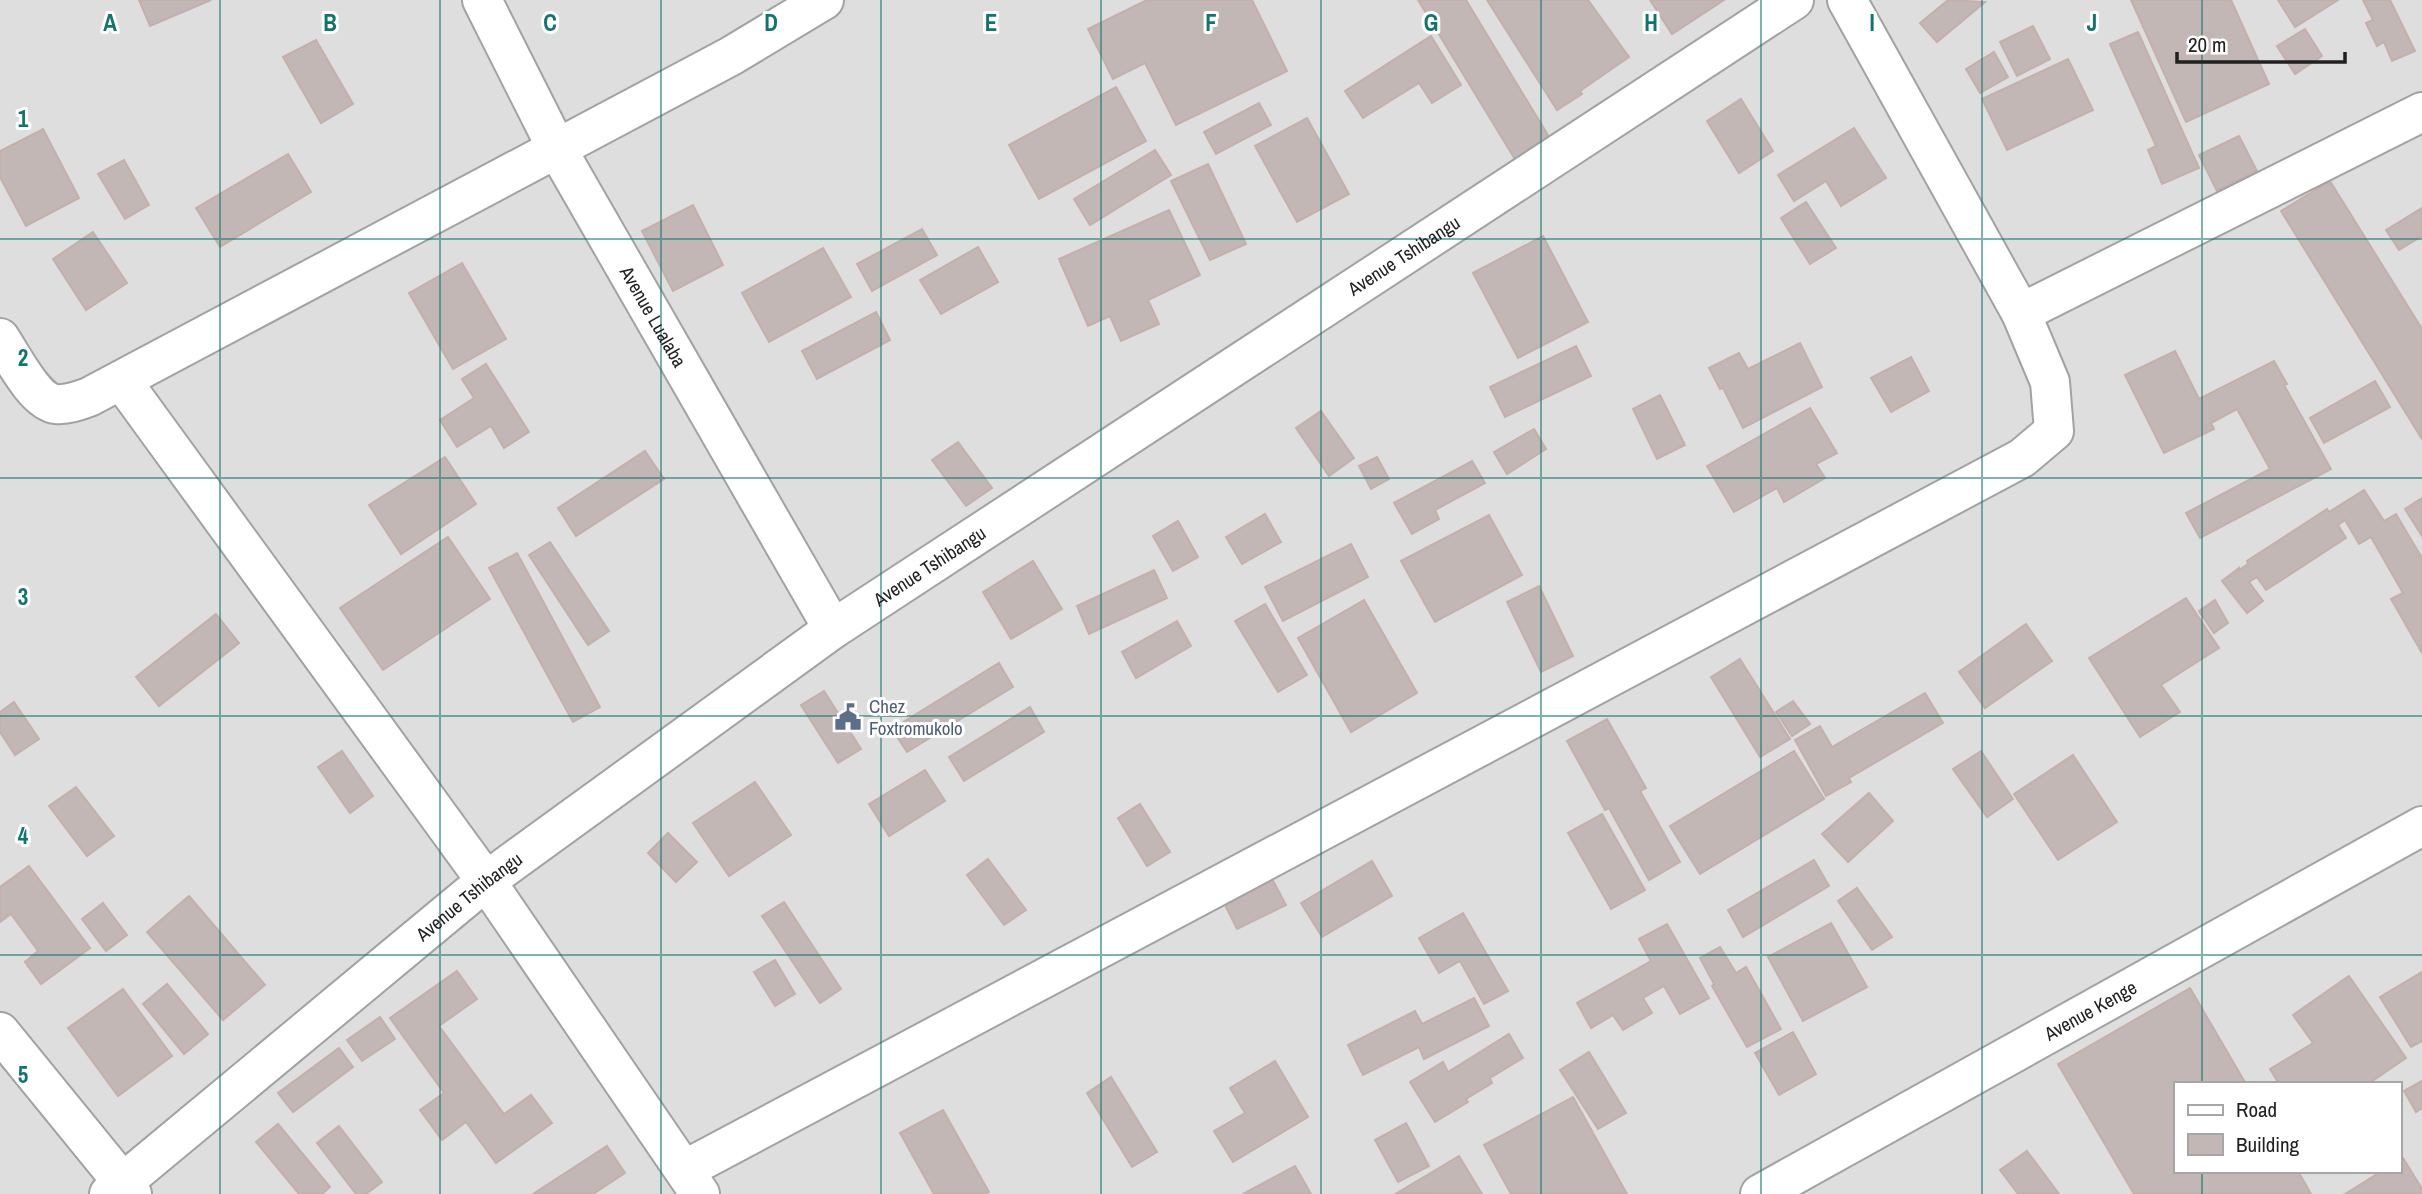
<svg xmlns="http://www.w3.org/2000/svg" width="2422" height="1194" viewBox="0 0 2422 1194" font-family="'Archivo Narrow',sans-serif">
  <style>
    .residential { fill: #dfdede; fill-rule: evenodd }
    .building { fill: #c2b7b4; stroke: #c3b0aa; stroke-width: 2 }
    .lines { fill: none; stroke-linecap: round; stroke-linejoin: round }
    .street-casing { stroke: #a2a2a2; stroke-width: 42 }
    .street { stroke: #fff; stroke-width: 38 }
    .grid { fill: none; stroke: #0f766e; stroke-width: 2; stroke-opacity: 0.55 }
    .labels { text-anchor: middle; stroke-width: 6; stroke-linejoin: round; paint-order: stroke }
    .street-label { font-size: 19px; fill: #212121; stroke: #fff }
    .service-label { font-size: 19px; fill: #4e5e75; stroke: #fff; text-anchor: start }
    .grid-label { font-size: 23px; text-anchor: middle; font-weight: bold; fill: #0f766e; stroke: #fff; stroke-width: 6; stroke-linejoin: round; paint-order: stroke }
  </style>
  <rect width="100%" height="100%" fill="#f1ece8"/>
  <path class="residential" d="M0,0H2422V1194H0ZM2175,1084H2399V1171H2175Z"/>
  <g class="building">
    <polygon points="139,0 211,0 150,26"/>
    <polygon points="1147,0 1252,0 1287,71 1176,125 1145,63 1113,79 1088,29"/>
    <polygon points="1418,0 1466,0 1554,145 1519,166"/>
    <polygon points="1487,0 1588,0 1629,57 1580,91 1582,94 1557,110"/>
    <polygon points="1650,0 1724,0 1672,34"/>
    <polygon points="1948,0 1985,2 1937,42 1920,23"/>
    <polygon points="2131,0 2231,0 2269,84 2186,122"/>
    <polygon points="2278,0 2338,0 2295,27"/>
    <polygon points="2363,0 2390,0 2415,51 2392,61 2384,42 2377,46 2366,23 2373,20"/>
    <polygon points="2033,26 2050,59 2017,76 2000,42"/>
    <polygon points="2305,29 2322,56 2295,74 2277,46"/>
    <polygon points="2138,32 2199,168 2162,184 2148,150 2156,146 2110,44"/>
    <polygon points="1431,36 1461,85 1432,103 1419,83 1363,118 1345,91"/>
    <polygon points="316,40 353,104 321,123 283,57"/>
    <polygon points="1994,52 2008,77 1980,93 1966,69"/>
    <polygon points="2068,59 2093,110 2007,150 1982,99"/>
    <polygon points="1116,87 1146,141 1039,199 1009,145"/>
    <polygon points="1741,99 1773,151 1739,173 1707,121"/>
    <polygon points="1259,103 1271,125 1216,154 1204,132"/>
    <polygon points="1307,118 1349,194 1297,222 1255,146"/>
    <polygon points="1854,128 1886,178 1841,206 1826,181 1794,201 1778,175"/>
    <polygon points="43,129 79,198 26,226 0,177 0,151"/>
    <polygon points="2239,136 2257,171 2217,191 2199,155"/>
    <polygon points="1155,150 1171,175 1090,225 1074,199"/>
    <polygon points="288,154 311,192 220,247 196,208"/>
    <polygon points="124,160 149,205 125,219 98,174"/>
    <polygon points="1208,164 1246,244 1210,260 1171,181"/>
    <polygon points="2330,181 2422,329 2422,439 2281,211"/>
    <polygon points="1806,202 1836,248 1810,264 1781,218"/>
    <polygon points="693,205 723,265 673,291 642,231"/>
    <polygon points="2422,208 2422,236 2399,250 2386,230"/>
    <polygon points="1169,210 1200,275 1148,300 1159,324 1121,341 1110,316 1088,326 1059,259"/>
    <polygon points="922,229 937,255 872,291 857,264"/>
    <polygon points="93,232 127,283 86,310 53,259"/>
    <polygon points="1543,236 1588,322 1518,358 1473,273"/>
    <polygon points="978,247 998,282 941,314 920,280"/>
    <polygon points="823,248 851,297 769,342 742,293"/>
    <polygon points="462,263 506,339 453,369 409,293"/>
    <polygon points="876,312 890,340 817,379 802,351"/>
    <polygon points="1800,343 1822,387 1743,428 1723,388 1720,389 1709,368 1739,353 1748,369"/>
    <polygon points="1576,346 1591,376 1505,417 1490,387"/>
    <polygon points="2175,351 2199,399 2274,361 2287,384 2284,385 2331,469 2200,538 2186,513 2270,469 2237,409 2211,423 2214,429 2164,453 2125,375"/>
    <polygon points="1911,357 1929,391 1891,412 1871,378"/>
    <polygon points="486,364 529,432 504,448 491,426 457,447 440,420 474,398 462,379"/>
    <polygon points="2375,381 2390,407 2324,443 2310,418"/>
    <polygon points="1660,395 1685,445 1657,459 1633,409"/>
    <polygon points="1810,408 1837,453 1816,464 1825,478 1784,502 1777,488 1734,512 1707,466"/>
    <polygon points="1321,411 1354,458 1329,476 1296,428"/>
    <polygon points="1534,429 1546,449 1507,474 1494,452"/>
    <polygon points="958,442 992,488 966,506 932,460"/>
    <polygon points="645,451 664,479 576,536 558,508"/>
    <polygon points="445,457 476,504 401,554 369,505"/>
    <polygon points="1377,457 1389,479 1371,489 1359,466"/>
    <polygon points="1472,461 1485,483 1435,510 1439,519 1412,534 1394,503"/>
    <polygon points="2364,490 2384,521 2396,514 2422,558 2422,653 2391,599 2403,593 2371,537 2359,544 2345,520 2338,525 2346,538 2266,590 2257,577 2249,582 2263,601 2247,613 2222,581 2239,568 2239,570 2248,564 2247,561 2327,509 2329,512"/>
    <polygon points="2422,498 2422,536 2405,509"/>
    <polygon points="1265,514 1281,542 1242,564 1226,537"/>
    <polygon points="1489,515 1522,575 1435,622 1401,561"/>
    <polygon points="1178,521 1198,557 1173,571 1153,536"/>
    <polygon points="448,537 490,599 383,670 340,608"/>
    <polygon points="550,542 609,631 588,645 529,555"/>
    <polygon points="1351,544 1368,577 1283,621 1265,587"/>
    <polygon points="517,553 600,707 573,722 489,568"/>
    <polygon points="1033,561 1062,609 1011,639 983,592"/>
    <polygon points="1154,570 1167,598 1089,634 1077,606"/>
    <polygon points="1539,586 1573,656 1541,672 1507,602"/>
    <polygon points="2186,598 2219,648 2161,685 2180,712 2140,737 2089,658"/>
    <polygon points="1364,600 1417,693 1351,732 1298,638"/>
    <polygon points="2215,600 2228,623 2214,633 2199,611"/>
    <polygon points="1265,604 1307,675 1278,692 1235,621"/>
    <polygon points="216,614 239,643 159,706 136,677"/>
    <polygon points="1177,621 1191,646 1136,678 1122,652"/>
    <polygon points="2026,624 2052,661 1985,708 1959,672"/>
    <polygon points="1740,659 1790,739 1760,757 1711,677"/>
    <polygon points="999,663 1013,687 907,752 892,729"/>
    <polygon points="824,691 861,749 838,763 801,705"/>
    <polygon points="1925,693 1943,723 1849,778 1851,782 1826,796 1795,740 1820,726 1832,747"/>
    <polygon points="1793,701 1810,724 1792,736 1776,712"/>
    <polygon points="14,702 39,739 15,755 0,732 0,712"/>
    <polygon points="1030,707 1044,732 964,781 949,757"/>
    <polygon points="1607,719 1646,788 1640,791 1680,862 1649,880 1609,808 1605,810 1567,741"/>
    <polygon points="342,751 373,796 350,813 318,767"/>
    <polygon points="1794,751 1824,799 1700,874 1670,826"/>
    <polygon points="1981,751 2013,799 1987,817 1953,769"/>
    <polygon points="2073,755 2117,822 2058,860 2014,794"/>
    <polygon points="925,770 945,801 889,836 869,804"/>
    <polygon points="755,782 791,835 729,876 693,823"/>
    <polygon points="76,787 114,836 87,856 49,806"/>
    <polygon points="1869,793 1893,821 1848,862 1822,834"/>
    <polygon points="1140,804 1170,852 1147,866 1118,818"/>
    <polygon points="1602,814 1645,890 1611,909 1568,833"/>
    <polygon points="668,833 697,862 676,882 648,853"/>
    <polygon points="988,859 1026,910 1004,925 967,875"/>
    <polygon points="1814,860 1829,886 1743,937 1728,910"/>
    <polygon points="1372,861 1392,896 1322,937 1301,903"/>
    <polygon points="29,866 90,948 41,984 25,962 38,951 11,914 0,922 0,887"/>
    <polygon points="1271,877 1286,905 1237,929 1223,901"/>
    <polygon points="1857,888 1892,937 1872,950 1838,901"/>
    <polygon points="189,896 265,985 223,1020 147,932"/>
    <polygon points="784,902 841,989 820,1003 762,916"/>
    <polygon points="103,903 127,935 106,951 82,919"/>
    <polygon points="1463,913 1508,991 1484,1004 1460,961 1439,973 1419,938"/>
    <polygon points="1831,923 1867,987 1803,1021 1768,957"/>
    <polygon points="1667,924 1709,998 1680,1014 1664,986 1643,998 1652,1013 1623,1030 1613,1015 1591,1028 1577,1003 1651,961 1639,939"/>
    <polygon points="1720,947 1736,973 1746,967 1781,1029 1747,1047 1712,986 1714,984 1700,958"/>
    <polygon points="775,960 795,994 775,1006 754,972"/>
    <polygon points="457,971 477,999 439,1026 504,1114 531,1095 552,1123 496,1163 466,1122 442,1140 420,1110 444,1093 390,1018"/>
    <polygon points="2422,972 2422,1041 2411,1047 2380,997"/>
    <polygon points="2349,976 2406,1058 2368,1084 2279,1084 2270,1069 2313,1043 2293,1015"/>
    <polygon points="167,984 208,1034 184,1054 143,1004"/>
    <polygon points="2190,988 2246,1084 2175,1084 2175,1171 2298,1171 2311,1194 2134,1194 2058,1064"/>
    <polygon points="123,989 172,1056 118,1096 68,1028"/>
    <polygon points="1474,998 1489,1026 1424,1059 1419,1047 1363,1075 1348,1045 1415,1011 1422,1024"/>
    <polygon points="380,1017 395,1039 362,1061 347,1040"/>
    <polygon points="1793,1032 1816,1074 1779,1095 1755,1053"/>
    <polygon points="1509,1034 1523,1058 1490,1078 1492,1083 1466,1099 1468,1102 1435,1122 1410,1082 1443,1062 1448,1072"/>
    <polygon points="339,1048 353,1067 293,1112 278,1093"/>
    <polygon points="1589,1052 1626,1113 1598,1129 1560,1070"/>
    <polygon points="1275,1061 1308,1117 1233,1162 1214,1131 1245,1113 1230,1088"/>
    <polygon points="1111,1077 1157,1152 1132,1167 1087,1093"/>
    <polygon points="2422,1081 2422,1108 2416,1112 2404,1091"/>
    <polygon points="1573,1097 1627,1194 1511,1194 1484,1145"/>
    <polygon points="943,1110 989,1192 985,1194 934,1194 900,1133"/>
    <polygon points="1406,1123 1429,1166 1398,1182 1375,1140"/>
    <polygon points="278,1124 330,1187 322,1194 299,1194 256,1142"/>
    <polygon points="339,1126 382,1182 366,1194 356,1194 317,1143"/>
    <polygon points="607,1146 625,1173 593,1194 533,1194"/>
    <polygon points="2027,1151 2059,1194 2018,1194 2000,1170"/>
    <polygon points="1459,1156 1482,1194 1397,1193"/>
    <polygon points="2403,1158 2422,1189 2422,1194 2345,1194 2382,1171 2399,1171 2399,1160"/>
    <polygon points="1295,1166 1311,1194 1243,1194"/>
  </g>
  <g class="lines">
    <defs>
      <g id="street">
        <path id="s1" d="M482,0L557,149L833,629"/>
        <polyline points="2021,313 2422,112"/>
        <path d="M0,338C12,356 35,402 56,404C67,405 78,401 89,397L731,56L824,0"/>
        <polyline points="122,381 486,881 700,1194"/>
        <polyline points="0,1032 132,1194"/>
        <polyline points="684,1170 2022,458 2054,431 2050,382 2021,313 1847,0"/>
        <path id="s2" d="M109,1194L486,881L833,629L1794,0"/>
        <path id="s3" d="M1760,1194L2422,826"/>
      </g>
    </defs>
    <use href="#street" class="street-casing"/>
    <use href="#street" class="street"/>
  </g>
  <path class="grid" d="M220,0V1194M440,0V1194M661,0V1194M881,0V1194M1101,0V1194M1321,0V1194M1541,0V1194M1761,0V1194M1982,0V1194M2202,0V1084M0,239H2422M0,478H2422M0,716H2422M0,955H2422M2202,1171V1194"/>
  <defs>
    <symbol id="civic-bare" viewBox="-9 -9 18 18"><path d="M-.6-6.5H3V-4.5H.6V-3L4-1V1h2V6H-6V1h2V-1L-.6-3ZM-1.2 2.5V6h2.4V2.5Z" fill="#5c6f8a" stroke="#fff" stroke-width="2.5" paint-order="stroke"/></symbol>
  </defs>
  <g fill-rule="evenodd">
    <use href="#civic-bare" x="829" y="698" width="38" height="38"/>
  </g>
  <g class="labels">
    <g class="street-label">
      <text dy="7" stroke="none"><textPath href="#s2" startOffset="1601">Avenue Tshibangu</textPath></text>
      <text dy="7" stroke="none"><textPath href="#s1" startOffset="360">Avenue Lualaba</textPath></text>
      <text dy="7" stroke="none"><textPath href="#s2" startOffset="1034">Avenue Tshibangu</textPath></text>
      <text dy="7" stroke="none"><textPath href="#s2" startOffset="467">Avenue Tshibangu</textPath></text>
      <text dy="7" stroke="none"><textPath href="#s3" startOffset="378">Avenue Kenge</textPath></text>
    </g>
    <g class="service-label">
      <text x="869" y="713">Chez<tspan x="869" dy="22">Foxtromukolo</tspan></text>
    </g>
  </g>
  <g class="grid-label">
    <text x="110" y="31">A</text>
    <text x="330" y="31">B</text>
    <text x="550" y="31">C</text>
    <text x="771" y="31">D</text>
    <text x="991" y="31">E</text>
    <text x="1211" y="31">F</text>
    <text x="1431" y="31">G</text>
    <text x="1651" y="31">H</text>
    <text x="1872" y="31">I</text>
    <text x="2092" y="31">J</text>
    <text x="23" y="127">1</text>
    <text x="23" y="366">2</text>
    <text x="23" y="605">3</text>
    <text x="23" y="844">4</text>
    <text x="23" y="1083">5</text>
  </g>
  <rect x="2174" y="1082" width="228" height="91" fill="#ffffff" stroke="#a6a6a6" stroke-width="2"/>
  <rect x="2188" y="1105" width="35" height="10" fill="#ffffff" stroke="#a6a6a6" stroke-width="2"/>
  <text x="2236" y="1117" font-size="21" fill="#212121">Road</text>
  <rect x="2188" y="1134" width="35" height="21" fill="#c2b7b4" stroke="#a6a6a6" stroke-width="2"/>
  <text x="2236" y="1152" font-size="21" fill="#212121">Building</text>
  <path d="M2177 52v10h168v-10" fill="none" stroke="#212121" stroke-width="3.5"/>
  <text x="2188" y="52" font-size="21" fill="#212121" stroke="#ffffff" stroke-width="5" paint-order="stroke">20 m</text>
</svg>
